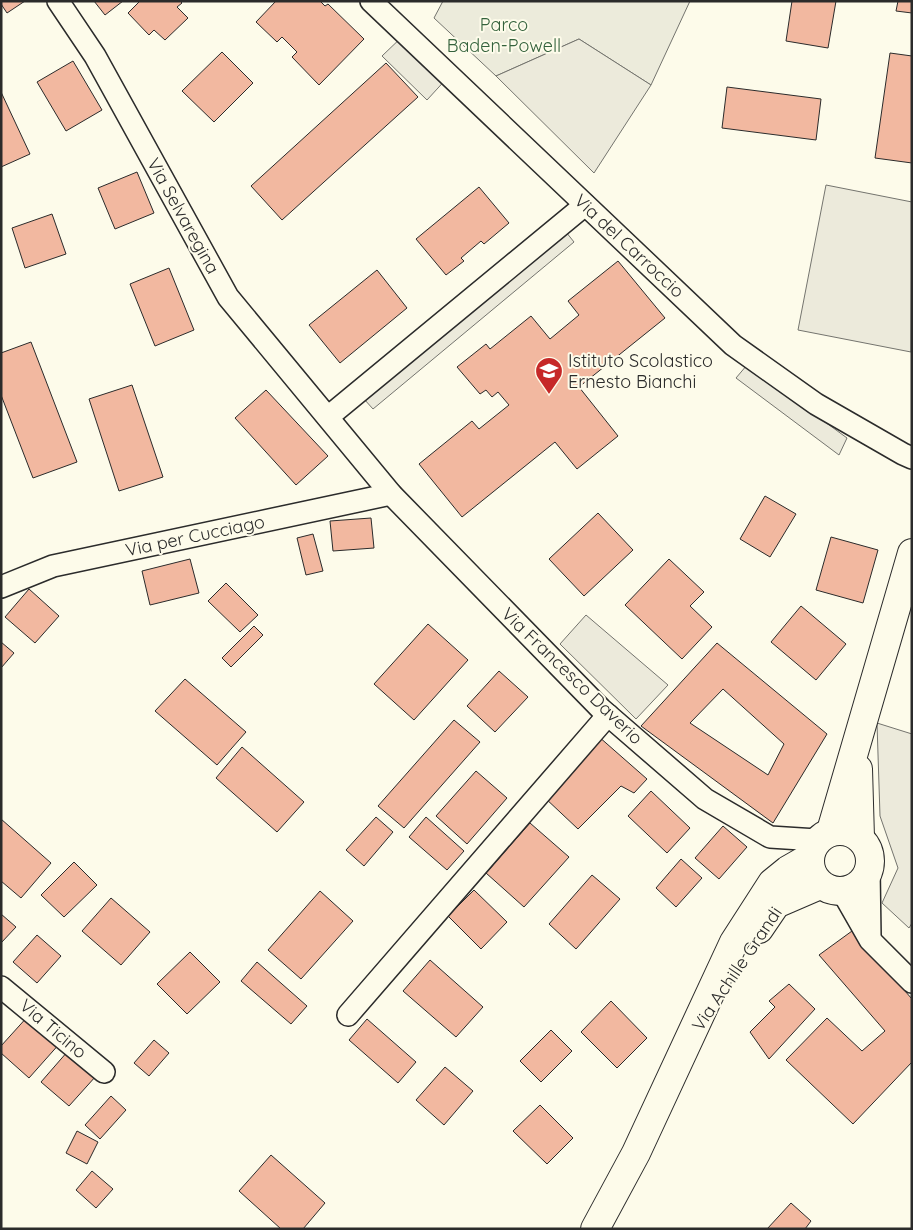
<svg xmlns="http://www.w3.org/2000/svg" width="913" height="1230" viewBox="0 0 913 1230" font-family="Quicksand,sans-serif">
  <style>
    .green { fill: #ecebdb; stroke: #74746e }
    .parking { fill: #eceadb; stroke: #74746e }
    .building { fill: #f2b8a0; stroke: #2b2b2b; fill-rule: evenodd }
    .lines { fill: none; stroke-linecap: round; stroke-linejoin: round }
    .street-casing { stroke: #2b2b2b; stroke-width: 24 }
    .secondary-casing { stroke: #2b2b2b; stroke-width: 30 }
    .street { stroke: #fdfbea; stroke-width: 21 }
    .secondary { stroke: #fdfbea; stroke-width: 28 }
    .labels { text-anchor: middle; stroke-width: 4; stroke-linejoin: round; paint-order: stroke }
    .park-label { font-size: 18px; fill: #34623c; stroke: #fdfbea }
    .street-label { font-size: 18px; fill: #2b2b2b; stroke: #fdfbea }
    .poi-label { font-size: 18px; fill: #2b2b2b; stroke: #fdfbea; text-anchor: start }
  </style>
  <rect width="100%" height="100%" fill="#fdfbea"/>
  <polygon class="green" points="443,1 690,1 651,85 579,39 496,76 434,18"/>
  <g class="parking">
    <polygon points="405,34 449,76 427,100 382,56"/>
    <polygon points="579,39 651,85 594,173 496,76"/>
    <polygon points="826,185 912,202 911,352 798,330"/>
    <polygon points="566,232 574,242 373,409 364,399"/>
    <polygon points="747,365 847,438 839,455 736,378"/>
    <polygon points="586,615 668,685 636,719 560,644"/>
    <polygon points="877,723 912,734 912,923 909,928 882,903 898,868 880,816"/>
  </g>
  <g class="building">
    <polygon points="1,1 25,1 7,13 1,4"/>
    <polygon points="94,1 123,1 105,15"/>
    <polygon points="140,1 180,1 182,3 177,7 188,18 165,40 154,30 149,35 128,13"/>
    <polygon points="276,1 320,1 325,6 328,4 364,39 319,85 292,57 297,52 282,37 277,42 256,22"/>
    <polygon points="792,1 836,1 828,48 786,41"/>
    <polygon points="898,1 912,1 912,13 896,11"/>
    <polygon points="222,52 253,83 214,122 182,91"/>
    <polygon points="890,53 912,56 912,163 875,158"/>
    <polygon points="73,61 102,110 66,131 37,82"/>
    <polygon points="386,63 418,97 282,220 251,186"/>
    <polygon points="727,87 821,99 816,140 722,128"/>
    <polygon points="1,92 30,154 1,167"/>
    <polygon points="137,172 154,213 115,229 98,188"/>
    <polygon points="479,187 509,223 484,244 481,241 461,258 464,261 446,275 416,239"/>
    <polygon points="52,214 66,254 25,268 12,228"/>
    <polygon points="618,261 665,318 579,387 618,436 577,469 555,442 462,517 419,464 472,421 479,429 509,405 498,392 492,397 486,390 480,394 457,367 486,344 490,349 531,316 550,339 579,315 568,301"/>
    <polygon points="169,268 194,330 155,346 130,284"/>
    <polygon points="377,270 407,308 340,363 309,325"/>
    <polygon points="31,342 77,462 33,478 1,395 1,353"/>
    <polygon points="132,385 163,477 119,491 89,399"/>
    <polygon points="266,390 328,456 296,485 235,418"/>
    <polygon points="765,496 796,514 770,557 740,539"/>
    <polygon points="598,513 633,550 584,596 549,559"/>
    <polygon points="371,518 374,548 333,551 330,521"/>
    <polygon points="313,534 323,571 306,575 297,538"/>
    <polygon points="831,537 878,550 863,603 816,590"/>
    <polygon points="190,559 199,593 150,605 142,571"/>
    <polygon points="669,559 704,592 690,606 712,627 682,659 625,605"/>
    <polygon points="226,583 258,615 240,632 208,601"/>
    <polygon points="29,589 59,616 35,643 5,617"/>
    <polygon points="801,606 846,644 816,680 771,642"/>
    <polygon points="428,624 468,660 414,720 374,684"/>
    <polygon points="254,626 263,635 231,667 222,658"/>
    <polygon points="1,642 14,653 1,668"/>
    <path d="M717,643L827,734L773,823L641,726ZM723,689L784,744L768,775L690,723Z"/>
    <polygon points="499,671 528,697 495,732 467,706"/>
    <polygon points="185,679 246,732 217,765 155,711"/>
    <polygon points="454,720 480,742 404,828 378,806"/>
    <polygon points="598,736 647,779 634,793 621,786 578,829 544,797"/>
    <polygon points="242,747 304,802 277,832 216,778"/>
    <polygon points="476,771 507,798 467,844 436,816"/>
    <polygon points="651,791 690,828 667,853 628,816"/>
    <polygon points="376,817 393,832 364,866 346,850"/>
    <polygon points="426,817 464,851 447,870 409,837"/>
    <polygon points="1,819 51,863 21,898 1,881"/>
    <polygon points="530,823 569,857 524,907 486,873"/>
    <polygon points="723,826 747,847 719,879 695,858"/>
    <polygon points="681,859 702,878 676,907 656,888"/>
    <polygon points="74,862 97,885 64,917 41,895"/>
    <polygon points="592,875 620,899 576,949 549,924"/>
    <polygon points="474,890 507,922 481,949 448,916"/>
    <polygon points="320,891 353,921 301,979 268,950"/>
    <polygon points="111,898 150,932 121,965 82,931"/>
    <polygon points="1,914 16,927 1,943"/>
    <polygon points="852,931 912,999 912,1062 853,1124 786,1060 827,1018 862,1051 885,1031 819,955"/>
    <polygon points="37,935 61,956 37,983 13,962"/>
    <polygon points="190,952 220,982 187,1014 157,984"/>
    <polygon points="430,960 483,1007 456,1037 403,991"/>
    <polygon points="257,962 307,1006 291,1024 241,981"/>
    <polygon points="789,984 815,1009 769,1059 750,1032 775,1007 769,1001"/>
    <polygon points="611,1001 647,1038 617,1068 581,1032"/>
    <polygon points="29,1015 61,1042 29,1078 1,1053 1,1046"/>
    <polygon points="367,1019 416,1062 398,1083 349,1040"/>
    <polygon points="551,1030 572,1051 541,1082 520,1061"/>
    <polygon points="154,1040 169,1053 149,1076 134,1063"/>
    <polygon points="68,1051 96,1076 69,1106 41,1082"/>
    <polygon points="445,1067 473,1091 444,1125 416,1100"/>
    <polygon points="111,1096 126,1110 100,1139 85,1125"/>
    <polygon points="540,1105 573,1138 547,1164 513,1131"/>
    <polygon points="77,1131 98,1142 87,1164 66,1153"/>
    <polygon points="271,1155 325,1203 303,1229 281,1229 239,1191"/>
    <polygon points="92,1171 113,1189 96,1208 76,1190"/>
    <polygon points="791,1203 811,1221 805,1229 767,1229"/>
  </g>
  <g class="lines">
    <defs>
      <g id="street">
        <polyline points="58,1 95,56 228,297 391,494 601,709 705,799 770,837 817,840"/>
        <polyline points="371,1 733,345 816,404 903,454 912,458"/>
        <polyline points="328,417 585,205"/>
        <polyline points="1,587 53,566 391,494"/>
        <polyline points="869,869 870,937"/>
        <polyline points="842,891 870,940 912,982"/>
        <polyline points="1,987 104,1072"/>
        <polyline points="348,1015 608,715"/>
      </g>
      <g id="secondary">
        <polyline points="858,769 860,838"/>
        <circle cx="840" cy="861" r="30"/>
        <polyline points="831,831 912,553"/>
        <polyline points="759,929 776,904 820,885"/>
        <polyline points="595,1229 636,1153 734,942 772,883 788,870 809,858"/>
      </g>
    </defs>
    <use href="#street" class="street-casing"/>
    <use href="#secondary" class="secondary-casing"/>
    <use href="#street" class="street"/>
    <use href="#secondary" class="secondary"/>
  </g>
  <defs>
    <symbol id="school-pin" viewBox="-11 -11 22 30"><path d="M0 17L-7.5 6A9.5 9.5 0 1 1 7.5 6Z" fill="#c62828" stroke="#fdfbea"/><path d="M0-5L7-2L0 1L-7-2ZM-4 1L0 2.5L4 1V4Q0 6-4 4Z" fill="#fff"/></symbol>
  </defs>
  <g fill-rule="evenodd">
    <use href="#school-pin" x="533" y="355" width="32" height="43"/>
  </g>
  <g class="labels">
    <g class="park-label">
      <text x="504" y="31">Parco<tspan x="504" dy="21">Baden-Powell</tspan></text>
    </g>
    <g class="street-label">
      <text transform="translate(183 216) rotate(61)" y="6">Via Selvaregina</text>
      <text transform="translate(629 246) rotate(43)" y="6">Via del Carroccio</text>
      <text transform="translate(195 536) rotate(-12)" y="6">Via per Cucciago</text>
      <text transform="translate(572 676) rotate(44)" y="6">Via Francesco Daverio</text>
      <text transform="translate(737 969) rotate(-56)" y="6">Via Achille Grandi</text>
      <text transform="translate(53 1029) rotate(40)" y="6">Via Ticino</text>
    </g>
    <g class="poi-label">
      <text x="568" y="367">Istituto Scolastico<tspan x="568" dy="21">Ernesto Bianchi</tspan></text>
    </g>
  </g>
  <rect width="913" height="1230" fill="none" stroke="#2b2b2b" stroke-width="5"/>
</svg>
